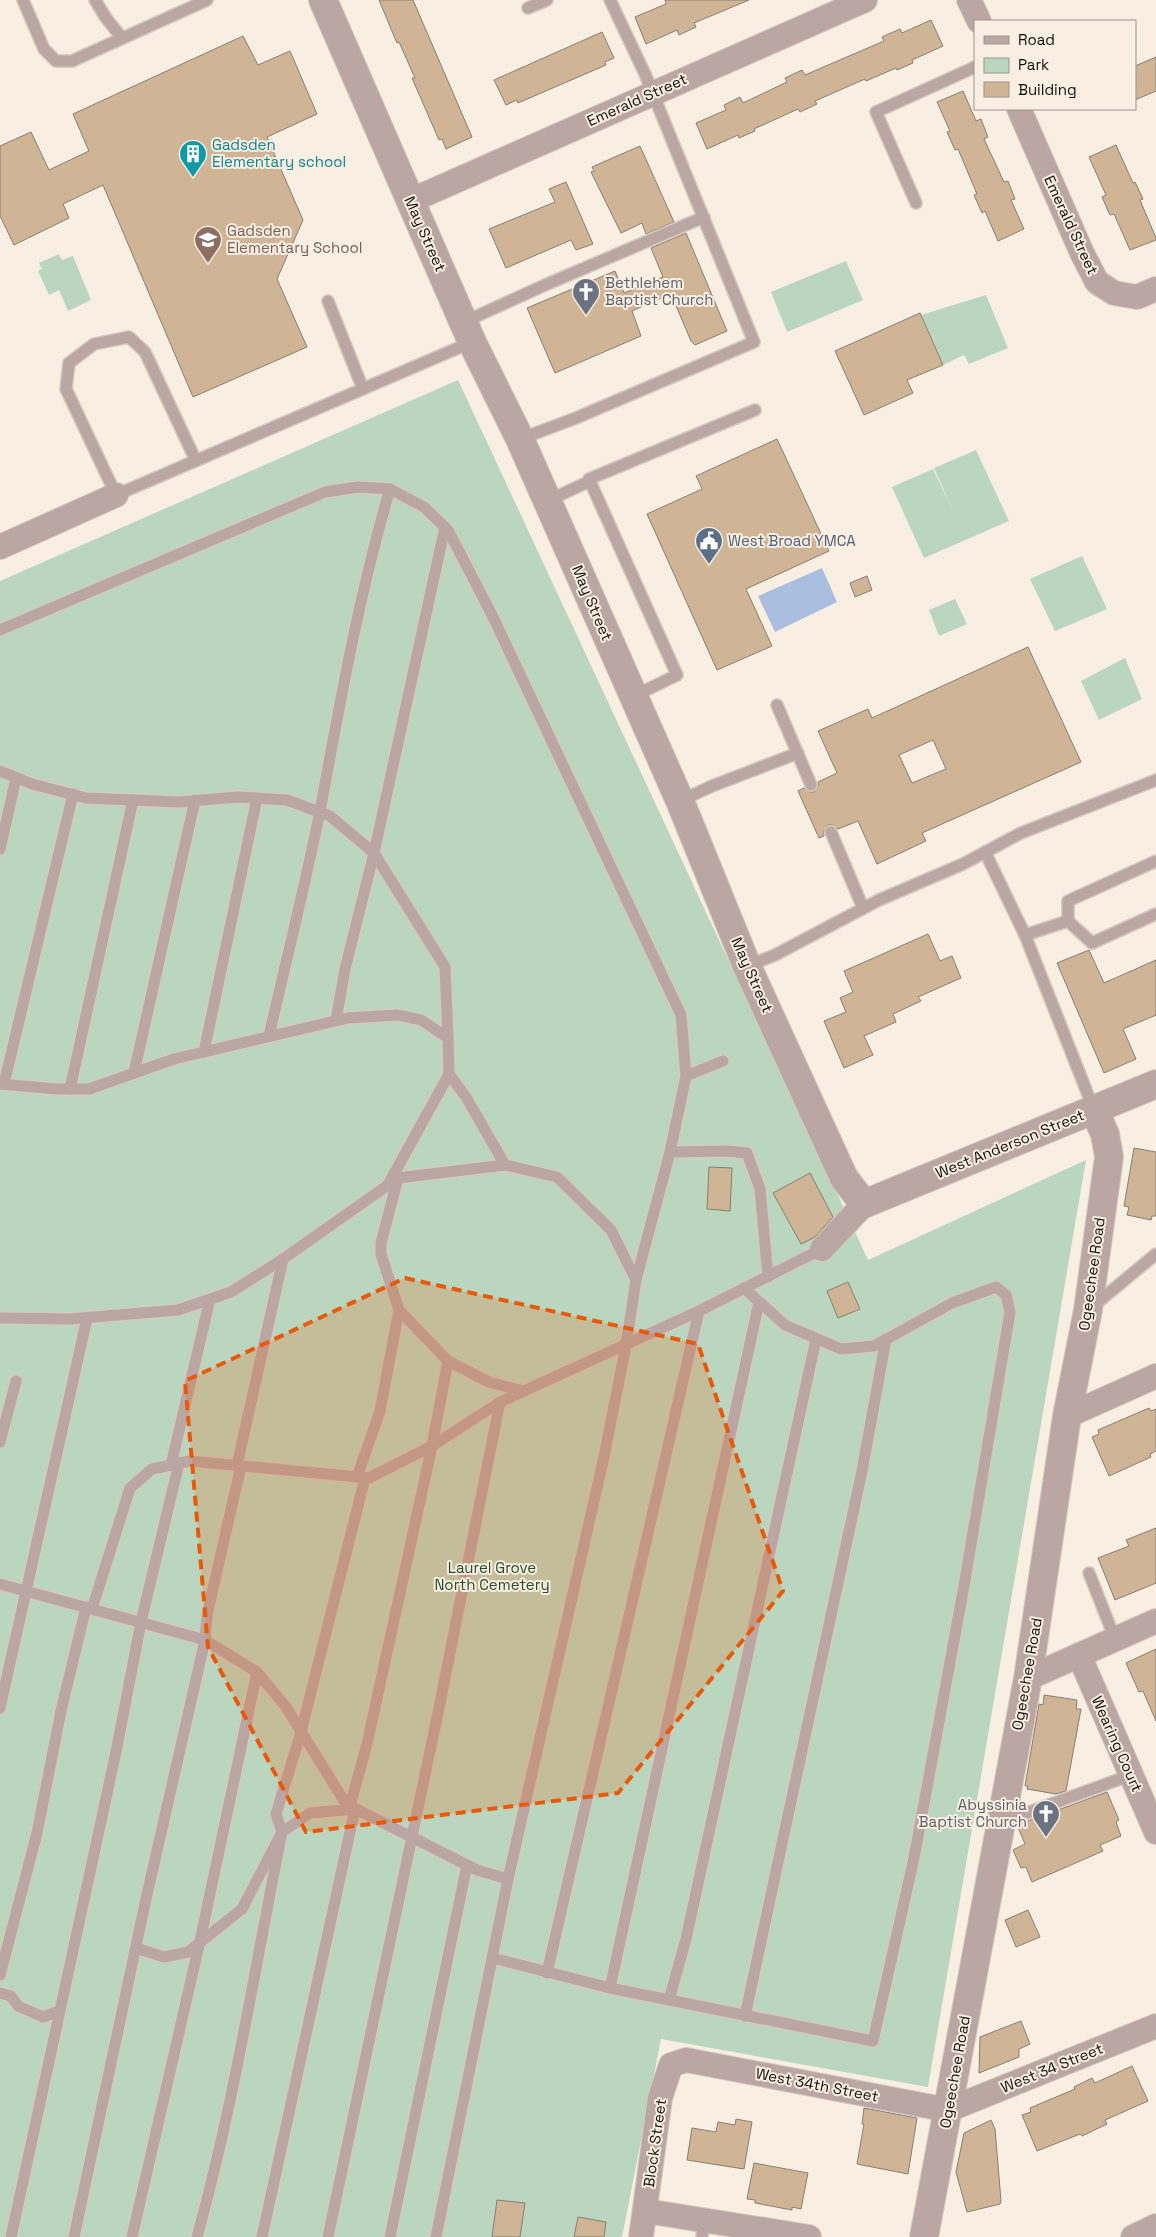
<svg xmlns="http://www.w3.org/2000/svg" width="1156" height="2237" viewBox="0 0 1156 2237" font-family="'Space Grotesk',sans-serif">
  <style>
    .green { fill: #bbd6be }
    .water { fill: #aabfe0 }
    .building { fill: #cfb595; stroke: #877e73; fill-rule: evenodd }
    .lines { fill: none; stroke-linecap: round; stroke-linejoin: round }
    .service-casing { stroke: #d4cabf; stroke-width: 14 }
    .minor-casing { stroke: #d4cabf; stroke-width: 26 }
    .tertiary-casing { stroke: #d4cabf; stroke-width: 30 }
    .service { stroke: #baa7a3; stroke-width: 11 }
    .minor { stroke: #baa7a3; stroke-width: 24 }
    .tertiary { stroke: #baa7a3; stroke-width: 28 }
    .marked { fill: #e8590c; fill-opacity: 0.2; stroke: #e8590c; stroke-width: 4; stroke-dasharray: 10 6; stroke-linejoin: round }
    .labels { text-anchor: middle; stroke-width: 4; stroke-linejoin: round; paint-order: stroke }
    .street-label { font-size: 15px; fill: #110e0a; stroke: #f9eee2 }
    .culture-label { font-size: 15px; fill: #0d838f; stroke: #f9eee2; text-anchor: start }
    .education-label { font-size: 15px; fill: #785e54; stroke: #f9eee2; text-anchor: start }
    .worship-label { font-size: 15px; fill: #5b616d; stroke: #f9eee2; text-anchor: start }
    .service-label { font-size: 15px; fill: #4e5e75; stroke: #f9eee2; text-anchor: start }
    .park-label { font-size: 15px; fill: #1f4e27; stroke: #f9eee2 }
  </style>
  <rect width="100%" height="100%" fill="#f9eee2"/>
  <g class="green">
    <polygon points="59,254 62,260 73,256 91,300 68,311 59,290 49,295 38,271 42,269 39,263"/>
    <polygon points="846,261 863,300 787,332 771,292"/>
    <polygon points="986,295 1008,348 969,364 964,355 943,365 921,315"/>
    <polygon points="458,380 868,1260 1086,1160 928,2087 661,2039 622,2237 0,2237 0,581"/>
    <polygon points="976,450 1009,521 924,558 892,487 933,469 954,513 934,468"/>
    <polygon points="1082,556 1107,609 1055,631 1030,579"/>
    <polygon points="955,599 967,624 939,636 929,610"/>
    <polygon points="1125,658 1142,699 1099,720 1081,681"/>
  </g>
  <polygon class="water" points="822,568 837,602 775,632 758,596"/>
  <g class="building">
    <polygon points="379,0 413,0 472,137 446,149 442,139 439,140 412,78 415,78 399,42 397,43"/>
    <polygon points="665,0 749,0 694,23 696,27 679,35 677,30 646,44 635,17 666,4"/>
    <polygon points="931,20 943,46 912,60 913,63 897,70 896,68 866,81 865,79 815,101 817,104 800,112 798,109 754,129 755,131 739,138 738,135 707,149 696,123 726,110 724,105 740,97 743,103 787,82 785,78 802,70 805,75 884,41 882,37 900,29 902,33"/>
    <polygon points="602,32 614,58 605,62 606,65 518,103 517,100 506,105 494,80"/>
    <polygon points="243,36 258,65 290,51 317,114 267,137 303,220 277,279 307,347 193,397 103,185 63,204 69,218 14,245 0,216 0,146 31,132 49,170 89,151 73,114"/>
    <polygon points="1156,57 1156,91 1135,100 1135,66"/>
    <polygon points="963,91 976,121 981,119 988,137 984,139 1004,182 1008,181 1015,199 1011,200 1024,229 998,241 985,211 982,213 974,195 977,194 958,149 955,150 947,132 950,131 937,102"/>
    <polygon points="1116,145 1133,183 1135,182 1143,199 1140,200 1156,238 1156,240 1130,250 1114,214 1110,215 1102,197 1106,195 1089,157"/>
    <polygon points="640,146 674,222 646,234 642,223 621,233 591,172 594,171 592,167"/>
    <polygon points="566,182 593,244 576,250 571,240 506,268 489,229 555,202 549,189"/>
    <polygon points="686,233 727,331 695,345 691,341 671,294 632,311 641,336 555,373 527,308 615,271 624,293 663,277 651,248"/>
    <polygon points="920,313 943,365 907,380 913,393 864,415 835,351"/>
    <polygon points="777,439 829,551 746,589 772,646 717,670 647,514 702,489 696,476"/>
    <polygon points="867,576 872,590 855,597 850,583"/>
    <path d="M1028,647L1081,762L922,833L926,841L877,864L858,821L838,829L832,825H828L824,831V836L819,838L798,791L804,788L810,792H814L818,786V782L837,773L818,731L868,709L872,718ZM933,740L946,769L912,783L899,755Z"/>
    <polygon points="928,934 940,961 952,956 961,978 918,997 921,1001 893,1014 896,1022 864,1036 873,1055 844,1068 824,1021 846,1012 840,998 853,992 844,971"/>
    <polygon points="1089,950 1104,983 1156,960 1156,1015 1123,1029 1136,1059 1104,1073 1057,963"/>
    <polygon points="1134,1148 1156,1152 1156,1216 1152,1216 1151,1220 1127,1215 1129,1207 1124,1206"/>
    <polygon points="709,1167 732,1168 730,1211 707,1209"/>
    <polygon points="810,1173 833,1217 815,1237 801,1244 773,1193"/>
    <polygon points="848,1282 860,1309 838,1318 827,1291"/>
    <polygon points="1149,1408 1151,1411 1156,1409 1156,1451 1150,1454 1151,1457 1109,1476 1092,1437 1099,1434 1098,1430"/>
    <polygon points="1156,1528 1156,1583 1115,1600 1098,1558 1129,1546 1126,1540"/>
    <polygon points="1156,1649 1156,1721 1143,1691 1139,1692 1126,1663"/>
    <polygon points="1044,1695 1077,1700 1076,1709 1081,1709 1066,1791 1056,1794 1027,1789 1028,1786 1025,1786 1039,1704 1043,1705"/>
    <polygon points="1107,1792 1119,1820 1116,1822 1121,1836 1100,1845 1103,1851 1032,1882 1026,1867 1021,1868 1013,1850 1025,1844 1017,1825"/>
    <polygon points="1028,1910 1040,1937 1016,1947 1005,1920"/>
    <polygon points="1021,2021 1030,2044 1019,2049 1019,2057 979,2073 980,2037"/>
    <polygon points="1132,2066 1148,2101 1105,2120 1107,2124 1082,2136 1080,2134 1037,2151 1022,2115 1031,2112 1030,2108 1075,2089 1074,2087 1092,2078 1095,2083"/>
    <polygon points="864,2108 917,2118 908,2174 857,2164 864,2124 862,2124"/>
    <polygon points="736,2119 752,2122 744,2169 687,2160 692,2128 716,2132 718,2122 735,2125"/>
    <polygon points="991,2120 995,2129 1001,2201 1000,2204 967,2212 956,2172 964,2133"/>
    <polygon points="754,2163 808,2173 801,2209 792,2207 792,2210 755,2203 755,2200 747,2199"/>
    <polygon points="497,2200 525,2203 520,2237 492,2237"/>
    <polygon points="578,2217 606,2222 604,2237 574,2237"/>
  </g>
  <g class="lines">
    <defs>
      <g id="service">
        <polyline points="23,0 44,49 56,61 72,61 207,0"/>
        <polyline points="95,0 106,18 122,38"/>
        <polyline points="528,8 547,0"/>
        <polyline points="916,203 876,112 975,67"/>
        <polyline points="328,301 363,389"/>
        <polyline points="464,322 545,285 704,217"/>
        <polyline points="520,439 576,418 754,342 645,74 610,0"/>
        <polyline points="196,461 145,352 129,337 94,344 69,363 66,389 116,495 472,342"/>
        <polyline points="547,501 590,481"/>
        <polyline points="0,630 325,492 358,487 390,489 424,507 448,530 492,615 681,1015 686,1076 670,1152 636,1280 626,1345 604,1457 508,1879 436,2237"/>
        <polyline points="634,696 677,675 589,479 755,410"/>
        <polyline points="777,705 811,785"/>
        <polyline points="0,771 32,784 86,798 179,802 238,797 287,800 330,816 374,853 445,967 448,1038"/>
        <polyline points="680,801 712,786 798,753"/>
        <polyline points="831,832 863,908"/>
        <polyline points="0,849 16,778"/>
        <polyline points="985,852 1025,935 1094,1110"/>
        <polyline points="1156,861 1068,901 1068,921 1092,943 1156,914"/>
        <polyline points="1025,935 1068,921"/>
        <polyline points="747,966 775,955 879,900 963,864 1021,833 1156,780"/>
        <polyline points="336,1020 345,969 374,853 445,527"/>
        <path d="M269,1036C286,961 305,886 320,811C340,703 359,594 390,489"/>
        <polyline points="204,1052 257,798"/>
        <polyline points="134,1073 195,800"/>
        <polyline points="686,1076 723,1061"/>
        <polyline points="0,1084 56,1089 89,1089 174,1059 348,1018 398,1015 421,1020 448,1038 449,1074"/>
        <polyline points="4,1084 73,794"/>
        <polyline points="70,1089 133,800"/>
        <polyline points="670,1152 726,1151 747,1153 760,1189 768,1277"/>
        <polyline points="389,1183 449,1074 466,1097 505,1165"/>
        <polyline points="1092,1307 1156,1254"/>
        <polyline points="399,1310 448,1361 489,1382 523,1391"/>
        <polyline points="0,1318 70,1319 178,1310 231,1292 283,1259 398,1178 505,1165 557,1177 611,1230 636,1280"/>
        <polyline points="0,1442 16,1381"/>
        <polyline points="171,1465 210,1299"/>
        <polyline points="237,1465 283,1259"/>
        <polyline points="357,1477 380,1411 399,1310 381,1254 381,1243 398,1178"/>
        <polyline points="1089,1573 1115,1639"/>
        <polyline points="0,1584 205,1640 257,1672 286,1707 346,1804 477,1870 508,1879"/>
        <polyline points="92,1609 130,1488 152,1469 190,1461 369,1478 432,1446 500,1402 699,1311 822,1249"/>
        <polyline points="0,1708 87,1318"/>
        <polyline points="350,1806 367,1744 432,1446 448,1361"/>
        <polyline points="1002,1822 1131,1775"/>
        <polyline points="136,1948 164,1957 188,1952 242,1909 282,1832 310,1813 355,1809 262,2237"/>
        <polyline points="493,1958 610,1988 873,2041 914,1858 964,1586 1010,1312 1006,1295 996,1287 952,1303 874,1346 841,1349 785,1325 744,1288"/>
        <polyline points="547,1973 699,1311"/>
        <polyline points="0,1975 37,1833 61,1711 86,1607"/>
        <polyline points="610,1988 759,1302"/>
        <polyline points="0,1993 11,1996 18,2006 43,2017 59,2011"/>
        <polyline points="669,2000 686,1939 816,1339"/>
        <polyline points="745,2016 862,1471 886,1339"/>
        <polyline points="11,2237 116,1752 141,1622 179,1463"/>
        <polyline points="74,2237 146,1899 205,1640 207,1615 241,1466"/>
        <polyline points="132,2237 200,1941 257,1672"/>
        <path d="M197,2237C234,2104 255,1967 282,1832L276,1814L301,1732L365,1478"/>
        <polyline points="328,2237 439,1708 500,1402"/>
        <polyline points="390,2237 467,1865"/>
        <polyline points="702,2237 704,2220"/>
      </g>
      <g id="minor">
        <polyline points="969,0 979,21"/>
        <polyline points="1019,109 1082,253 1097,282 1114,293 1137,297 1156,289"/>
        <polyline points="410,201 865,0"/>
        <polyline points="0,547 116,495"/>
        <polyline points="822,1249 864,1204"/>
        <polyline points="1067,1416 1156,1376"/>
        <polyline points="1079,1655 1156,1832"/>
        <polyline points="1028,1678 1156,1621"/>
        <polyline points="646,2211 809,2237"/>
        <polyline points="641,2237 660,2098 671,2065 686,2060 948,2110 1156,2026"/>
        <polyline points="1133,2237 1156,2226"/>
      </g>
      <g id="tertiary">
        <polyline points="323,0 472,342 520,439 680,801 747,966 844,1178 864,1204 1156,1084"/>
        <polyline points="924,2237 1028,1678 1067,1416 1088,1310 1109,1157 1105,1134 1094,1110"/>
      </g>
    </defs>
    <use href="#service" class="service-casing"/>
    <use href="#minor" class="minor-casing"/>
    <use href="#tertiary" class="tertiary-casing"/>
    <use href="#service" class="service"/>
    <use href="#minor" class="minor"/>
    <use href="#tertiary" class="tertiary"/>
  </g>
  <path class="marked" d="M405,1278L698,1344L783,1591L618,1793L306,1832L208,1647L185,1381Z"/>
  <defs>
    <symbol id="building-pin" viewBox="-11 -11 22 30"><path d="M0 17L-7.5 6A9.5 9.5 0 1 1 7.5 6Z" fill="#0f9aa8" stroke="#f9eee2"/><path d="M-4-6H4V6H1V3H-1V6H-4ZM-2.5-4.3h1.7v1.8h-1.7ZM.8-4.3h1.7v1.8H.8ZM-2.5-1h1.7V.8h-1.7ZM.8-1h1.7V.8H.8Z" fill="#fff"/></symbol>
    <symbol id="school-pin" viewBox="-11 -11 22 30"><path d="M0 17L-7.5 6A9.5 9.5 0 1 1 7.5 6Z" fill="#8d6e63" stroke="#f9eee2"/><path d="M0-5L7-2L0 1L-7-2ZM-4 1L0 2.5L4 1V4Q0 6-4 4Z" fill="#fff"/></symbol>
    <symbol id="church-pin" viewBox="-11 -11 22 30"><path d="M0 17L-7.5 6A9.5 9.5 0 1 1 7.5 6Z" fill="#6b7280" stroke="#f9eee2"/><path d="M-1.2-6h2.4v3.5h3.3v2.4h-3.3V6h-2.4V-.1h-3.3v-2.4h3.3Z" fill="#fff"/></symbol>
    <symbol id="civic-pin" viewBox="-11 -11 22 30"><path d="M0 17L-7.5 6A9.5 9.5 0 1 1 7.5 6Z" fill="#5c6f8a" stroke="#f9eee2"/><path d="M-.6-6.5H3V-4.5H.6V-3L4-1V1h2V6H-6V1h2V-1L-.6-3ZM-1.2 2.5V6h2.4V2.5Z" fill="#fff"/></symbol>
  </defs>
  <g fill-rule="evenodd">
    <use href="#building-pin" x="177" y="138" width="32" height="43"/>
    <use href="#school-pin" x="192" y="224" width="32" height="43"/>
    <use href="#church-pin" x="570" y="276" width="32" height="43"/>
    <use href="#civic-pin" x="693" y="525" width="32" height="43"/>
    <use href="#church-pin" x="1030" y="1798" width="32" height="43"/>
  </g>
  <g class="labels">
    <g class="street-label">
      <text transform="translate(637 100) rotate(-24)" y="5">Emerald Street</text>
      <text transform="translate(1071 225) rotate(65)" y="5">Emerald Street</text>
      <text transform="translate(425 234) rotate(66)" y="5">May Street</text>
      <text transform="translate(592 603) rotate(67)" y="5">May Street</text>
      <text transform="translate(752 975) rotate(66)" y="5">May Street</text>
      <text transform="translate(1010 1144) rotate(-22)" y="5">West Anderson Street</text>
      <text transform="translate(1092 1274) rotate(-82)" y="5">Ogeechee Road</text>
      <text transform="translate(1027 1674) rotate(-80)" y="5">Ogeechee Road</text>
      <text transform="translate(1117 1744) rotate(66)" y="5">Wearing Court</text>
      <text transform="translate(1052 2068) rotate(-22)" y="5">West 34 Street</text>
      <text transform="translate(955 2072) rotate(-80)" y="5">Ogeechee Road</text>
      <text transform="translate(817 2085) rotate(11)" y="5">West 34th Street</text>
      <text transform="translate(655 2143) rotate(-82)" y="5">Block Street</text>
    </g>
    <g class="culture-label">
      <text x="212" y="150">Gadsden<tspan x="212" dy="17">Elementary school</tspan></text>
    </g>
    <g class="education-label">
      <text x="227" y="236">Gadsden<tspan x="227" dy="17">Elementary School</tspan></text>
    </g>
    <g class="worship-label">
      <text x="605" y="288">Bethlehem<tspan x="605" dy="17">Baptist Church</tspan></text>
      <text x="1027" y="1810" text-anchor="end">Abyssinia<tspan x="1027" dy="17">Baptist Church</tspan></text>
    </g>
    <g class="service-label">
      <text x="728" y="546">West Broad YMCA</text>
    </g>
    <g class="park-label">
      <text x="492" y="1573">Laurel Grove<tspan x="492" dy="17">North Cemetery</tspan></text>
    </g>
  </g>
  <rect x="974" y="20" width="162" height="90" fill="#f9eee2" stroke="#9c948c"/>
  <rect x="984" y="36" width="25" height="8" fill="#baa7a3" stroke="#9c948c"/>
  <text x="1018" y="45" font-size="15" fill="#110e0a">Road</text>
  <rect x="984" y="58" width="25" height="15" fill="#bbd6be" stroke="#9c948c"/>
  <text x="1018" y="70" font-size="15" fill="#110e0a">Park</text>
  <rect x="984" y="82" width="25" height="15" fill="#cfb595" stroke="#9c948c"/>
  <text x="1018" y="95" font-size="15" fill="#110e0a">Building</text>
</svg>
